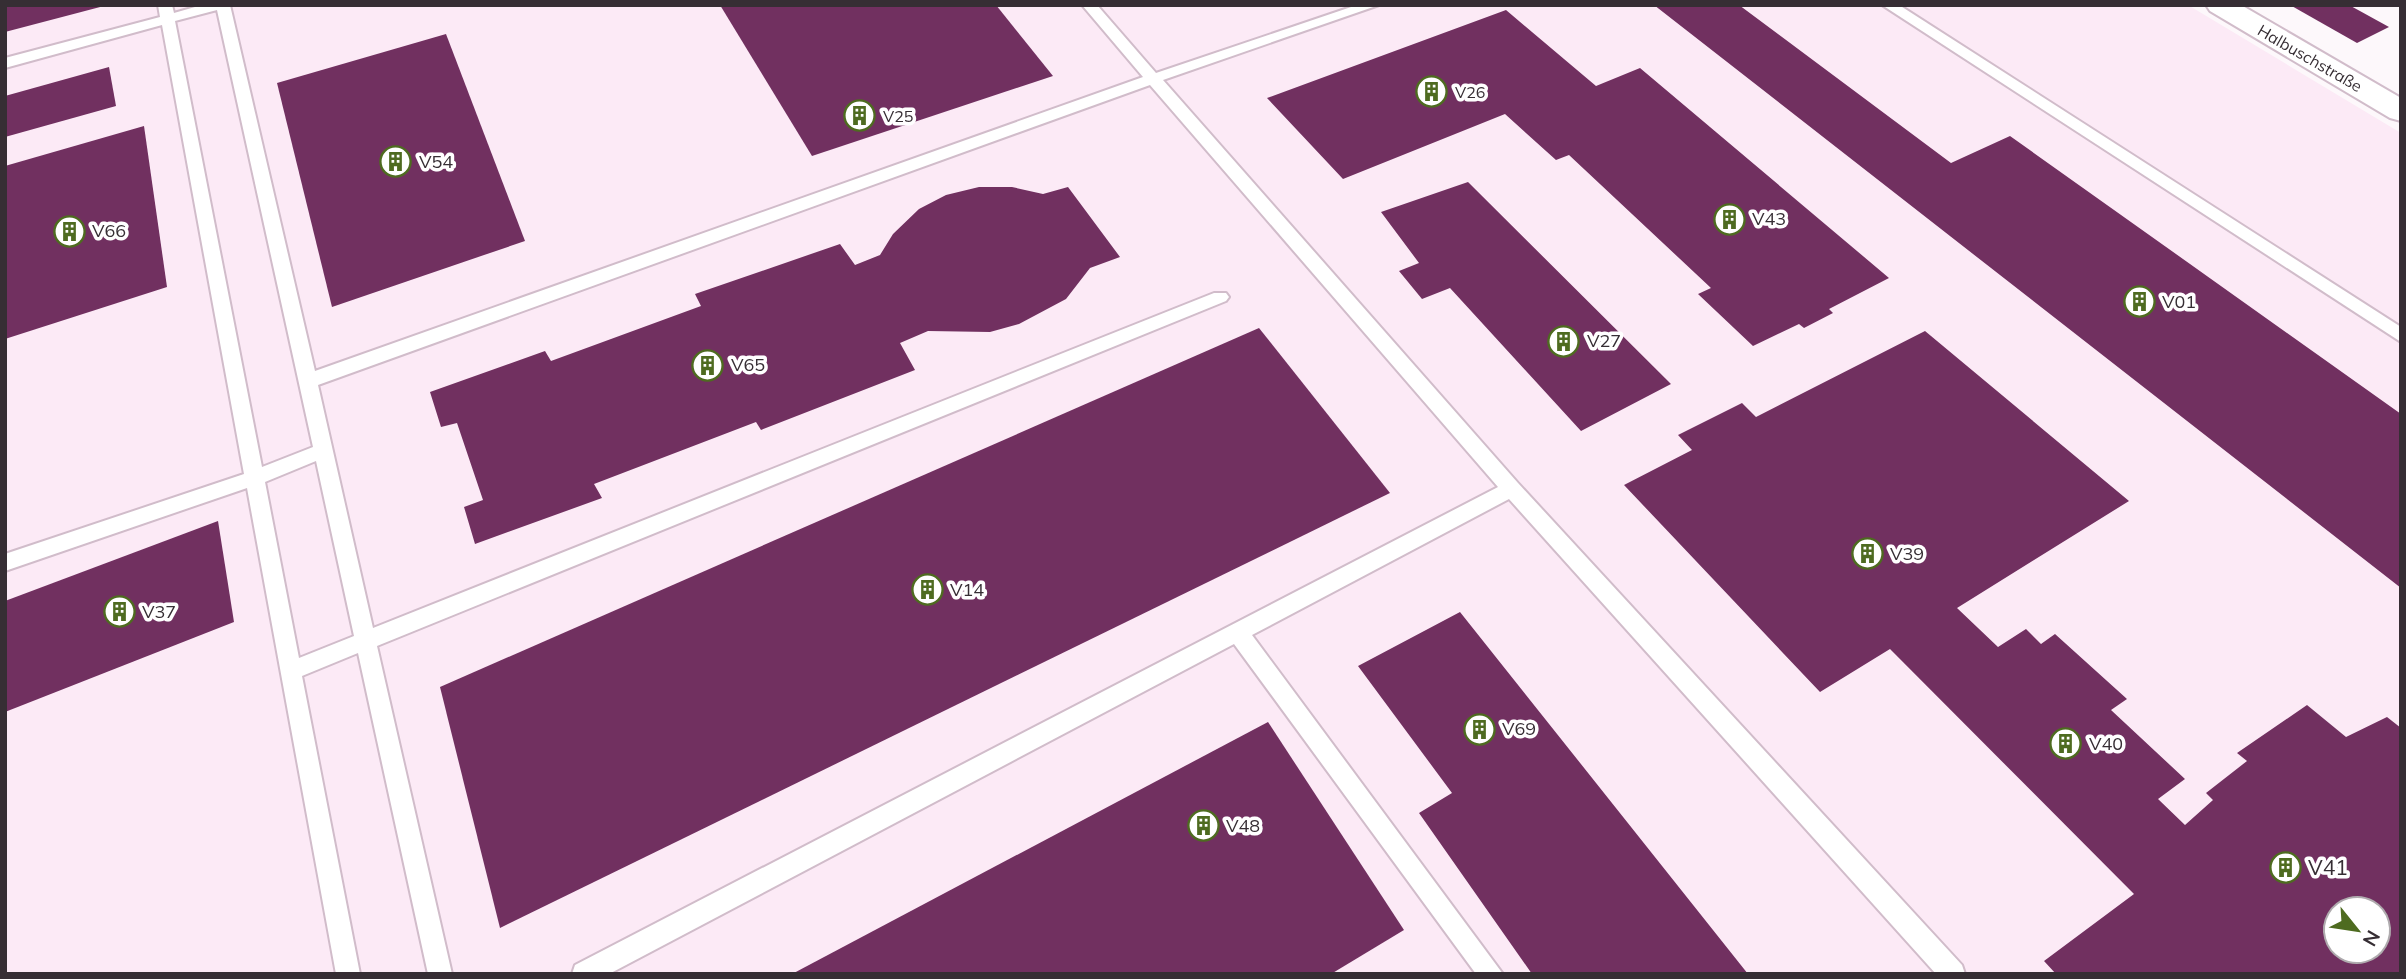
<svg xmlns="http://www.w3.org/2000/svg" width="2406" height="979" viewBox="0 0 2406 979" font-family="Mulish,sans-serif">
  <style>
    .built { fill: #fceaf6; fill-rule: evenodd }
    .building { fill: #713060; fill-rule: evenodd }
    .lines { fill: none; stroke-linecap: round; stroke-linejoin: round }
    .lane-casing { stroke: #d1bcca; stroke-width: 4 }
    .secondary-casing { stroke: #d1bcca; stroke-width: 4 }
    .lane { fill: #fff; fill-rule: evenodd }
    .secondary { fill: #fff; fill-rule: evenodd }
    .labels { text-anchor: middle; stroke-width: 7; stroke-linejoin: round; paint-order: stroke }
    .far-street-label { font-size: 16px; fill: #362e34; stroke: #fff }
    .far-poi-label { font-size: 16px; fill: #362e34; stroke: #fff; text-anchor: start }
    .poi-label { font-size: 18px; fill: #362e34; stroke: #fff; text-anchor: start }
    .near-poi-label { font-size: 21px; fill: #362e34; stroke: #fff; text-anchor: start }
  </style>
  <rect width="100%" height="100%" fill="#fdf8fb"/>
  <path class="built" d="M5,5H2188L2401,133V974H5ZM2336,909H2378V951H2336Z"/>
  <g class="building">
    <polygon points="5,5 104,5 104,6 5,32"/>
    <polygon points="720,5 996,5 1053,76 812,156"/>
    <polygon points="1654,5 1739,5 1951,163 2010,136 2401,414 2401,588"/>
    <polygon points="2290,5 2349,5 2389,27 2357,43"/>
    <polygon points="1506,10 1596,86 1640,68 1889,278 1829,309 1833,313 1804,328 1799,324 1753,346 1698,294 1711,288 1569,155 1556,160 1505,114 1343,179 1267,98"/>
    <polygon points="446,34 525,241 332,307 277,83"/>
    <polygon points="109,67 116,106 5,137 5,96"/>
    <polygon points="144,126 167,287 5,339 5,166"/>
    <polygon points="1468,182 1671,384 1581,431 1450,288 1422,299 1399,271 1419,263 1381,212"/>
    <polygon points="979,187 1012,187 1043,194 1068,187 1120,257 1090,268 1066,299 1019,324 990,332 928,331 900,343 915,370 761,430 756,422 594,484 602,498 475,544 464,507 483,500 457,423 441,427 430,392 545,351 551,361 701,306 695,294 840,244 855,265 880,255 893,234 919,209 946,195"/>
    <polygon points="1259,328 1390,493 500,928 440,687"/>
    <path d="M1925,331L2129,501L1957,608L1998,647L2026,629L2041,644L2055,634L2127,699L2111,710L2185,779L2158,799L2185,825L2213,800L2206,793L2247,761L2237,753L2307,705L2346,737L2387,717L2401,728V974H2056L2044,961L2134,894L1890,649L1820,692L1624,485L1692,450L1678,435L1742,403L1756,417ZM2336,909H2378V951H2336Z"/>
    <polygon points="218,521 234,622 5,712 5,601"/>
    <polygon points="1460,612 1748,974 1532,974 1419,813 1452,793 1358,666"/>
    <polygon points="1268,722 1404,930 1331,974 792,974"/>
  </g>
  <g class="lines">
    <defs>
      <g id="lane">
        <path d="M158,5H172L174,13L202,5H230L315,371L1143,77L1082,5H1097L1156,73L1357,5H1379L1163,80L1518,483L1962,965L1965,974H1936L1509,499L1252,635L1503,974H1476L1234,644L609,974H572L575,965L1498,487L1150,85L318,385L373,628L1214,293H1226L1229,297L1226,301L377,646L452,974H428L358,653L302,676L360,974H336L247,488L5,571V554L244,474L162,25L5,68V58L160,17ZM217,10L313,447L262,467L175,21ZM316,461L354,636L299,658L265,482Z"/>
        <polygon points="1882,5 1899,5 2401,327 2401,342"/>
      </g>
      <polygon id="secondary" points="2206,5 2241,5 2401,98 2401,121 2390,118 2210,11"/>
    </defs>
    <use href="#lane" class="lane-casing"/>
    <use href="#secondary" class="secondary-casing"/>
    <use href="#lane" class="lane"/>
    <use href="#secondary" class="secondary"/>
  </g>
  <defs>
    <symbol id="building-ring" viewBox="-11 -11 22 22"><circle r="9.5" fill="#fff" stroke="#4e6b20" stroke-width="1.5"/><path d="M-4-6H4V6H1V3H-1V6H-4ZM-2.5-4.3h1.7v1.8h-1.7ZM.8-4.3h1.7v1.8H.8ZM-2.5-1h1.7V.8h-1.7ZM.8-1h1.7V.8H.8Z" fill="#4e6b20"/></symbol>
  </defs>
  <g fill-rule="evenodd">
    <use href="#building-ring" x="1414" y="74" width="35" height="35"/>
    <use href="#building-ring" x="842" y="98" width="35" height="35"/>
    <use href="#building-ring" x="378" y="144" width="35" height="35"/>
    <use href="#building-ring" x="1712" y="202" width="35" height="35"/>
    <use href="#building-ring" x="52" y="214" width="35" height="35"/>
    <use href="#building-ring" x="2122" y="284" width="35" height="35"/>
    <use href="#building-ring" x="1546" y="324" width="35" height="35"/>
    <use href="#building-ring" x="690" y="348" width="35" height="35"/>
    <use href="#building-ring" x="1850" y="536" width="35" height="35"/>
    <use href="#building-ring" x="910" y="572" width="35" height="35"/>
    <use href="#building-ring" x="102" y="594" width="35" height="35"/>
    <use href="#building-ring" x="1462" y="712" width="35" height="35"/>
    <use href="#building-ring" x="2048" y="726" width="35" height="35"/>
    <use href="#building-ring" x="1186" y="808" width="35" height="35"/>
    <use href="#building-ring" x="2268" y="850" width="35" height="35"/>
  </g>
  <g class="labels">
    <g class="far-street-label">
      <text transform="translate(2310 58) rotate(30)" y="6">Halbuschstraße</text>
    </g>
    <g class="far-poi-label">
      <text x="1455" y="98">V26</text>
      <text x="883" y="122">V25</text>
    </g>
    <g class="poi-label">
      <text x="419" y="168">V54</text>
      <text x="1752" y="225">V43</text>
      <text x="92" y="237">V66</text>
      <text x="2162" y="308">V01</text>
      <text x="1587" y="347">V27</text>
      <text x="731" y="371">V65</text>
      <text x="1890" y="560">V39</text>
      <text x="950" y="596">V14</text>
      <text x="142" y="618">V37</text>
      <text x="1502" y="735">V69</text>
      <text x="2089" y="750">V40</text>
      <text x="1226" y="832">V48</text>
    </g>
    <g class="near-poi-label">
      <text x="2308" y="875">V41</text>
    </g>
  </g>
  <rect width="2406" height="979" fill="none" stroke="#362e34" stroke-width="14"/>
  <g transform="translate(2357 930) rotate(120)"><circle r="33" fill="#ffffff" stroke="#afabae" stroke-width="2"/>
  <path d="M0-5L12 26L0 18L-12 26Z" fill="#4e6b20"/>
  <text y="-10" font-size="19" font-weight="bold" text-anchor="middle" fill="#362e34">N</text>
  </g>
</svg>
